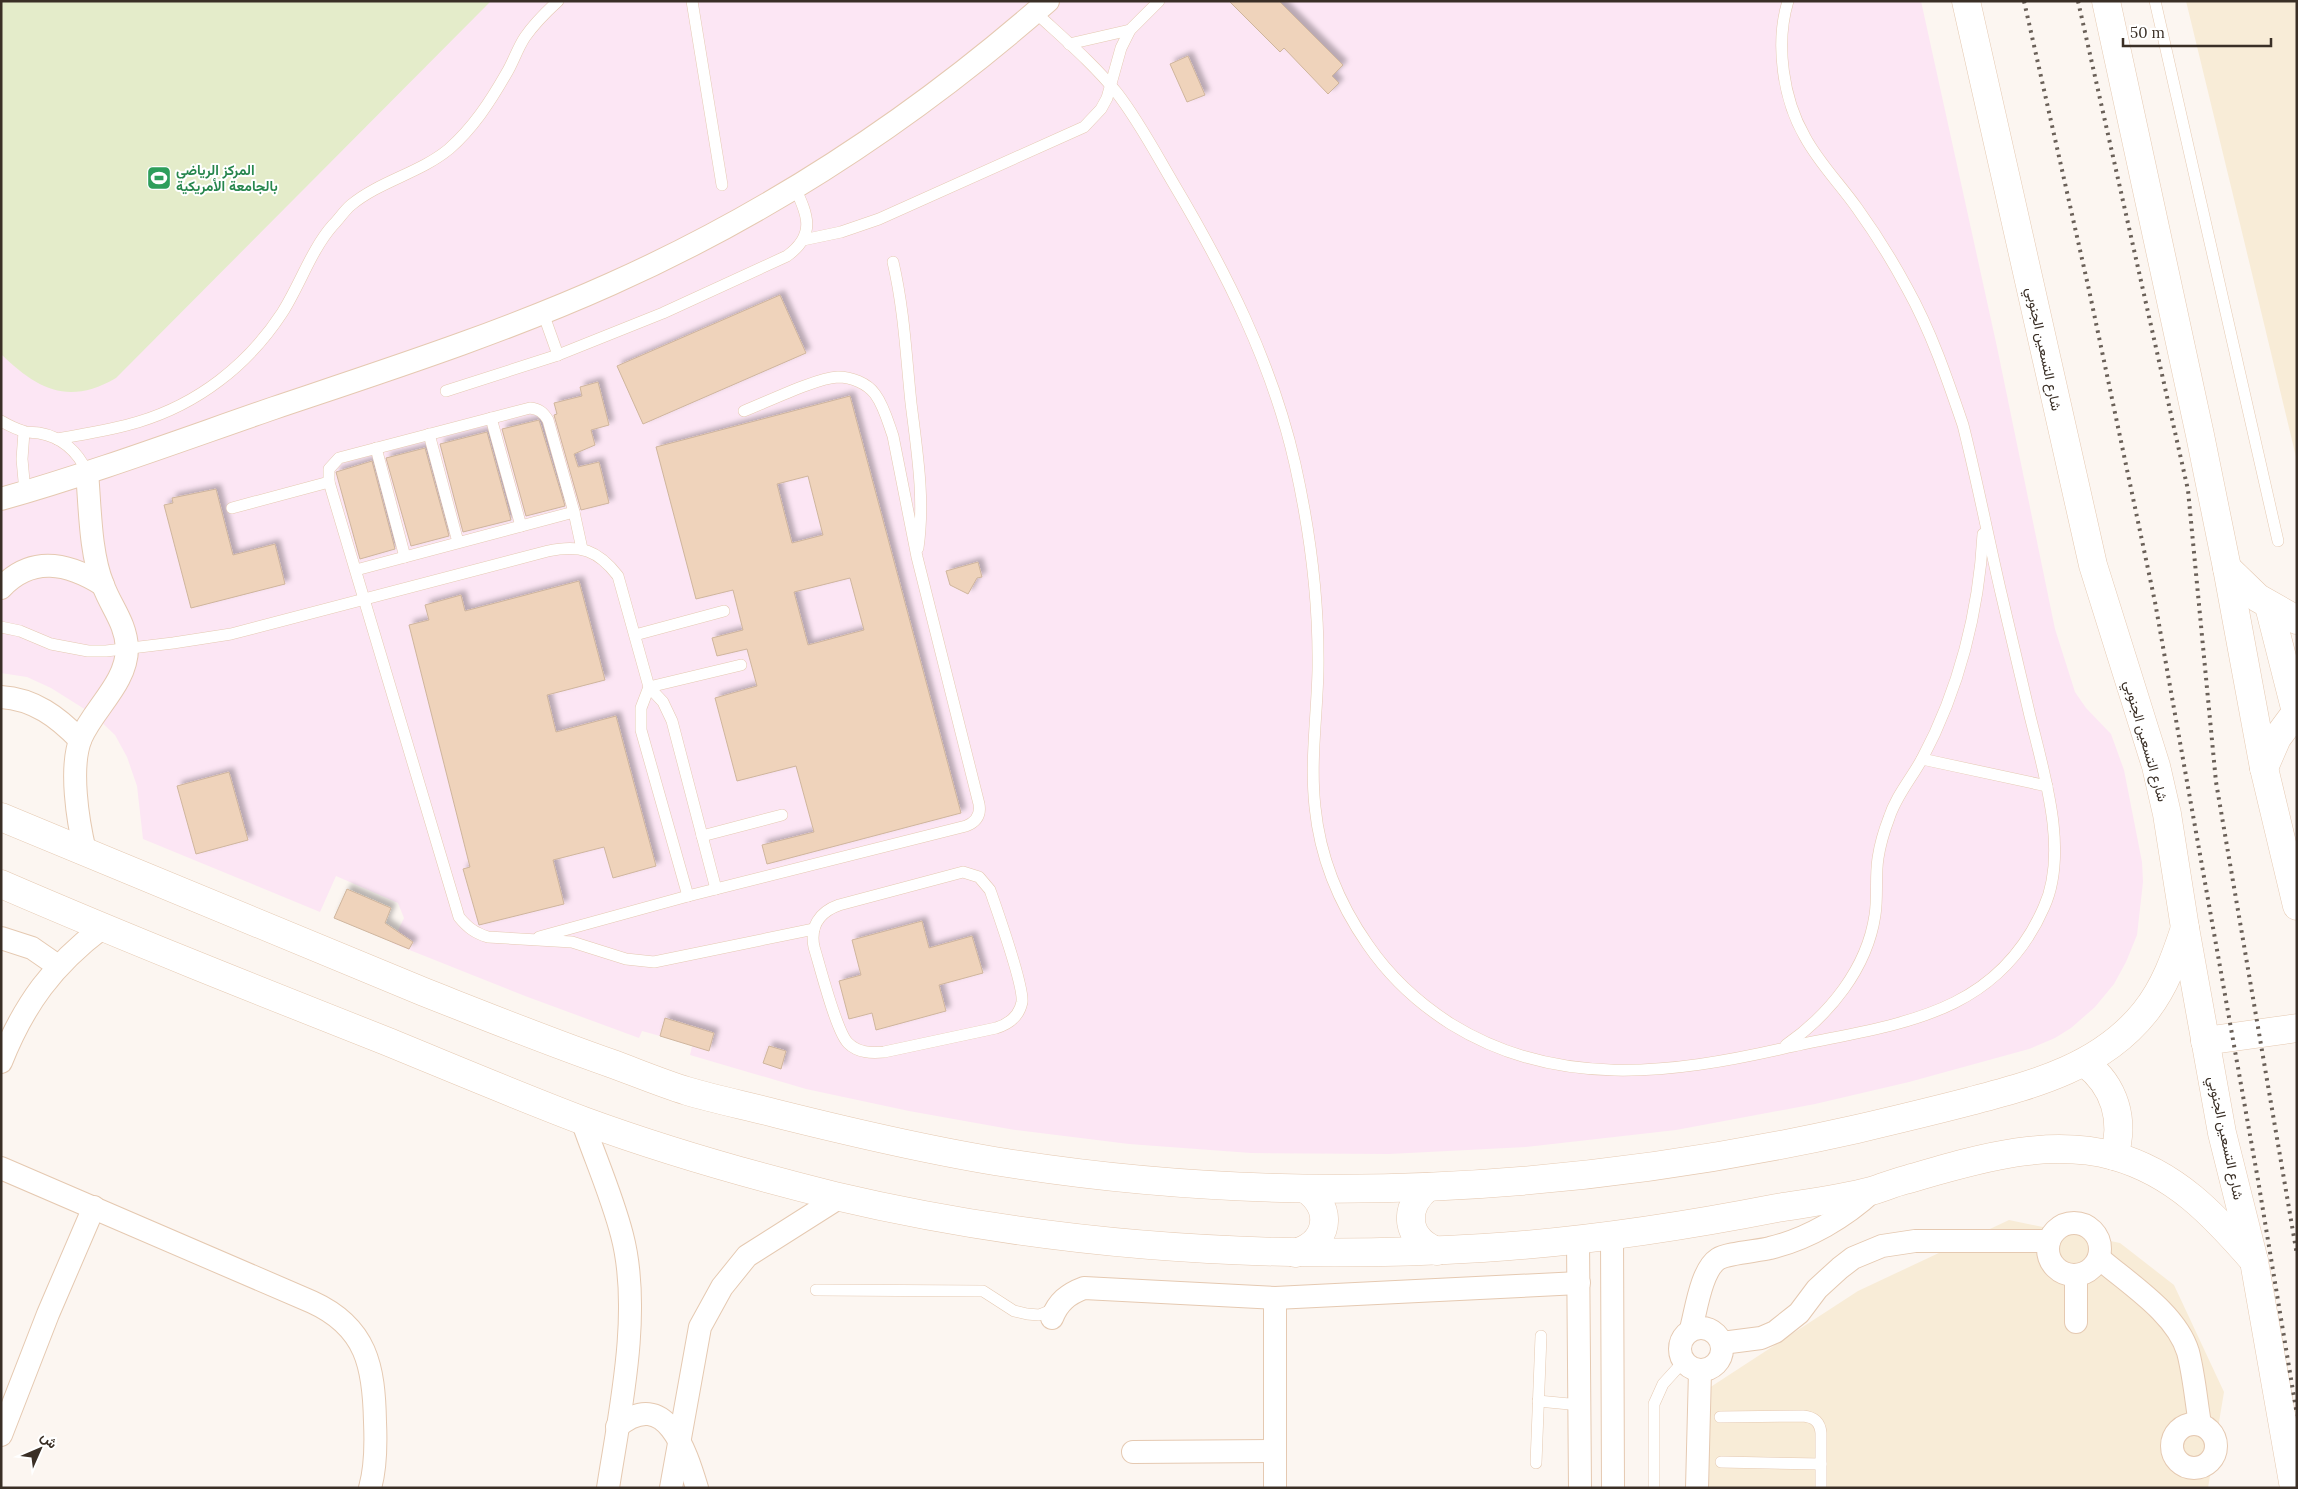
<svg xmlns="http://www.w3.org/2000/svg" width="2298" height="1489" viewBox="0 0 2298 1489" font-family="Lora,Vazirmatn,serif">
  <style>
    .commercial { fill: #f8ecd7 }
    .education { fill: #fce6f4 }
    .green { fill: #e4ecca }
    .building { fill: #efd3bb; stroke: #cfb59d; fill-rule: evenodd; filter: url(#shadow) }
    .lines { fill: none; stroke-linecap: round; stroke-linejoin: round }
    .service-casing { stroke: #e5c9b1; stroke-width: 12 }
    .minor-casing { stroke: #e5c9b1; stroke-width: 24 }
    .tertiary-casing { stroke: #e5c9b1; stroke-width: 29 }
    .secondary-casing { stroke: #e5c9b1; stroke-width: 29 }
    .primary-casing { stroke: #e5c9b1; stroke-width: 29 }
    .service { stroke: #fff; stroke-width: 11 }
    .minor { stroke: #fff; stroke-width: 22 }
    .tertiary { stroke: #fff; stroke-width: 28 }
    .secondary { stroke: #fff; stroke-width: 28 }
    .primary { stroke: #fff; stroke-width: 28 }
    .rail { stroke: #6a6058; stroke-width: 4; stroke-dasharray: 2.5 5; stroke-linecap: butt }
    .labels { text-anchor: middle; stroke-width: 4; stroke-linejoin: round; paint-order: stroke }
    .leisure-label { font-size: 14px; font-weight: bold; fill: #27864d; stroke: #fff; text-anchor: start }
    .street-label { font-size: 14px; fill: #3a2f26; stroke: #fff }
  </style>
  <defs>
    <filter id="shadow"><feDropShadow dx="4.5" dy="-4.5" stdDeviation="2.5" flood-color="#0004"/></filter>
  </defs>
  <rect width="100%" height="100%" fill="#fcf6f1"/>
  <g class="commercial">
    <polygon points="2186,1 2297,1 2297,461 2241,228"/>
    <polygon points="2009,1220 2120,1243 2174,1285 2224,1392 2208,1488 1703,1488 1709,1388 1858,1291"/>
  </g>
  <polygon class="education" points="1,1 1921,1 1997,347 2055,629 2075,692 2086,708 2111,734 2124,770 2142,862 2143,882 2137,935 2126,962 2114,984 2095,1007 2071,1028 2055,1038 2029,1049 1909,1082 1815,1104 1676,1130 1526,1147 1389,1154 1251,1153 1129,1144 1015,1130 909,1111 806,1089 690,1055 692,1046 709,1051 714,1033 665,1018 660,1036 642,1031 639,1038 525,996 392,943 404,918 398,903 336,876 320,912 143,839 137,786 127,757 115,735 94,715 51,688 27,677 1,673"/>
  <path class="green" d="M1,1H491L116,378C68,406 37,389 1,354Z"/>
  <g class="building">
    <polygon points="1229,1 1279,1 1343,65 1332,76 1339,83 1328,94 1284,48 1280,52"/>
    <polygon points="1188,56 1205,95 1187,102 1170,64"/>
    <polygon points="780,295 806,353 643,424 617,366"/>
    <polygon points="598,382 609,425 591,430 595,445 574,454 578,467 599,462 609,503 581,510 554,415 557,414 554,403 582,396 580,387"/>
    <path d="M850,396L961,813L767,864L762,845L814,832L796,766L737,781L715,698L757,686L747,649L717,656L712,638L743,630L733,590L696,599L656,447ZM808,476L823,535L792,543L777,484ZM850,578L864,630L808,645L794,592Z"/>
    <polygon points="539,420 565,506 526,516 502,429"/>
    <polygon points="487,432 511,520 463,532 440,444"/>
    <polygon points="425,448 449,536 411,546 386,458"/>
    <polygon points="372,461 395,549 360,559 336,472"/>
    <polygon points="216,489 233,555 275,544 285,584 191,608 164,505 173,503 172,498"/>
    <polygon points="978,562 982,577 977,578 968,594 950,585 946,571"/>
    <polygon points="579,581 605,680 547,695 556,732 616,716 656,866 613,878 604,847 553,860 564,904 479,925 463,869 470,867 409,625 429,620 425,605 461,595 465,611"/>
    <polygon points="229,772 248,840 196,854 177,786"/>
    <polygon points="347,889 391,908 385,923 413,942 409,949 334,918"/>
    <polygon points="922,921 929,948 972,936 983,973 939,985 946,1011 876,1030 872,1013 849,1019 839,981 861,975 852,940"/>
    <polygon points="665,1018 714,1033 709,1051 660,1036"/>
    <polygon points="769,1046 786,1051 781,1069 763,1063"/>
  </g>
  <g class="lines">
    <defs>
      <g id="service">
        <polyline points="692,1 722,185"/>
        <polyline points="2155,1 2278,541"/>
        <path d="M1035,12C1063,38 1094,64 1117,93C1138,120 1155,152 1172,181C1225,270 1272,362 1295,464C1310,531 1319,601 1318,670C1317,716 1310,762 1315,807C1320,857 1340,905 1368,945C1390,977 1418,1003 1451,1024C1556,1089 1671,1074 1785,1048C1891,1024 1995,1020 2044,907C2069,852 2044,773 2030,716C2020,675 2011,634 2001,593C1988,537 1977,480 1963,425C1947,378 1931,331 1907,288C1892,260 1875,233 1857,208C1840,184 1819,163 1805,137C1783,99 1775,44 1788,1"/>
        <polyline points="1069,44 1130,30"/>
        <polyline points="803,240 841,232 879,219 1084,127 1101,109 1107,98 1121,48 1130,30 1159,1"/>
        <path d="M893,262C904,309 906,355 911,403C917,452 925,499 918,548"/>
        <polyline points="543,313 558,355"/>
        <path d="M446,391L558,355L663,313L787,256C816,235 808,215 795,188"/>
        <polyline points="491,418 521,526"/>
        <path d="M1,421C8,425 16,429 23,431C28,433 34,432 39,433C62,437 78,452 87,472"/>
        <polyline points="24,432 22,459 25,492"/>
        <polyline points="429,434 458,542"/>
        <path d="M57,439C84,434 112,430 138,422C198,404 248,365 282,313C300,285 311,250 333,225C339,219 344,211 351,205C380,181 420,173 449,149C473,128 490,102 506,74C513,63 517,49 525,37C534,24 546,12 558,1"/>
        <polyline points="376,448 405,557"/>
        <polyline points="232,508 329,482"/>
        <path d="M582,549L574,512L548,420C543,412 539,409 530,408L339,458L329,469V482L459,917C468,928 475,933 488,937L572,942L626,959L654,962L814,929"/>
        <polyline points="356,570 574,512"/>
        <path d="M1,627L20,631L51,644L88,651H106L173,643L231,634L548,551C580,544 598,550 618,576L649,687L663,702L672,721L716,889"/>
        <polyline points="635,635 724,611"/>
        <polyline points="649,687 641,708 641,730 688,896"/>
        <polyline points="649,687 741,665"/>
        <polyline points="1922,759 2047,786"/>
        <polyline points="702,836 782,815"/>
        <path d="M963,872L979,877L990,890C997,910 1024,986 1022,1002C1019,1017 1009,1024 996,1028L884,1052C871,1053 858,1053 848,1043C836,1031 820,966 814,947C810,927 819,912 839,905Z"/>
        <path d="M539,937L688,896L966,826C976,822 981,815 979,804L917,557L893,436C888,422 884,406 875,394C867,383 851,377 838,377C816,378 767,402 744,411"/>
        <path d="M1786,1045C1829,1015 1867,969 1875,915C1878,896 1875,877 1878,858C1880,845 1884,831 1889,818C1896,796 1911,779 1922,759C1959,690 1979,611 1983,534"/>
        <polyline points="816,1290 983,1291 1014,1311 1027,1314 1039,1315 1054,1309"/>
        <polyline points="1538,1401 1580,1405"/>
        <path d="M1720,1417L1803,1416C1814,1417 1820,1422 1821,1433V1488"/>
        <polyline points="1721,1462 1821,1464"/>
        <polyline points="1536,1463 1541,1336"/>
        <polyline points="1654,1488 1654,1404 1663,1384 1683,1362"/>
      </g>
      <g id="minor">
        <path d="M1,499C93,473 184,439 274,408C387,370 502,333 611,284C770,213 917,116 1048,1"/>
        <path d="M1,588C32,555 68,563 103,585"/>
        <path d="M1,697C34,699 58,717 80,740"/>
        <path d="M85,851C78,822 69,767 81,738C94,708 127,683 127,648C126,623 111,607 103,585C90,554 90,506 87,472"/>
        <polyline points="1,938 32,948 58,966"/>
        <path d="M1,1062C24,1004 53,965 102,928"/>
        <path d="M582,1120C595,1158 612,1196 622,1235C642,1311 620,1411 608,1488"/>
        <path d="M1,1168L312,1302C367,1327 374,1367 375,1422C376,1444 376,1467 370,1488"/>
        <circle cx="2074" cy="1249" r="26"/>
        <polyline points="1612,1236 1613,1488"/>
        <polyline points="1578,1240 1580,1488"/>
        <path d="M2099,1258C2129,1284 2176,1313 2188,1352C2194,1375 2196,1400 2200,1424"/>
        <polyline points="2076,1276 2076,1322"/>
        <path d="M1052,1318C1058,1302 1068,1294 1084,1288L1275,1298L1579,1283"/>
        <circle cx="1701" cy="1349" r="21"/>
        <path d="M1691,1329C1696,1311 1701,1270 1718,1259C1727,1253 1759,1251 1770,1248C1808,1239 1845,1217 1873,1191"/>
        <polyline points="1722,1343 1761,1338 1775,1332 1799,1313 1817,1289 1840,1268 1853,1258 1882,1246 1915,1241 2049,1241"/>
        <circle cx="2194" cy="1446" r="22"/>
        <path d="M617,1427C666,1386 686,1452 697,1488"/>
        <polyline points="1,1435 48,1314 94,1207"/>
        <polyline points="1133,1452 1275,1451"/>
        <polyline points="671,1488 700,1327 722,1287 747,1256 840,1197"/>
        <polyline points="1275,1488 1275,1298"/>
        <polyline points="1697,1488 1700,1371"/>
      </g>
      <g id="tertiary">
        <polyline points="2227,568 2258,598 2297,620"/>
        <polyline points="2269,606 2296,712"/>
        <polyline points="2264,768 2277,738 2297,711"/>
      </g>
      <g id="secondary">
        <path d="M1,817C142,875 282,934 424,992C485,1016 547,1041 610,1063C635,1072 661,1083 687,1091C717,1100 748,1106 778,1114C854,1133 930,1151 1007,1163C1292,1208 1577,1192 1857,1129C1895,1120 1933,1111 1971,1101C2035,1084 2101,1067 2145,1012C2165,987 2175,958 2185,928"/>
        <path d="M1,884C128,939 257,990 386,1041C452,1068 518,1096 584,1121C666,1151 750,1175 835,1196C1047,1246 1266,1261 1483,1248C1582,1242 1680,1227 1777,1208C1808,1203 1840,1199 1871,1191C1882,1188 1893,1183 1905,1180C1972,1161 2044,1137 2114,1156C2175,1173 2214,1215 2254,1261"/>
        <path d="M2085,1063C2115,1086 2125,1120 2114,1156"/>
        <path d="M1428,1187C1402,1208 1406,1239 1437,1251"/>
        <path d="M1295,1253C1329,1243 1334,1209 1306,1189"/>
      </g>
      <g id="primary">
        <polyline points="1966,1 2093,565 2156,766 2167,814 2185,928 2222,1133 2254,1261 2294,1488"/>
        <polyline points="2106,1 2200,435 2227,568 2264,768 2297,906"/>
        <polyline points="2205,1041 2297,1028"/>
      </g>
    </defs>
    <use href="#service" class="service-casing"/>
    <use href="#minor" class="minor-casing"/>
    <use href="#tertiary" class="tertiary-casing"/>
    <use href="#secondary" class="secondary-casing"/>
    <use href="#primary" class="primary-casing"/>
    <use href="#service" class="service"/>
    <use href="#minor" class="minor"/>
    <use href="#tertiary" class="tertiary"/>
    <use href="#secondary" class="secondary"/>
    <use href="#primary" class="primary"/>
    <g class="rail">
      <polyline points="2024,1 2089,290 2155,602 2258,1180 2297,1415"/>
      <polyline points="2078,1 2188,490 2216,782 2297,1255"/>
    </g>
  </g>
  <defs>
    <symbol id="stadium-square" viewBox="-11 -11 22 22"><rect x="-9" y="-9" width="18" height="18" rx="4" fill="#2e9e5b" stroke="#fff"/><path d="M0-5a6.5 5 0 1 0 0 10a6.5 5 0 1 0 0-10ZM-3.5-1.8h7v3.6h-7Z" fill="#fff"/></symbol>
  </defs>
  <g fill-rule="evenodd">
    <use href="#stadium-square" x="145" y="164" width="28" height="28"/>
  </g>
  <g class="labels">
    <g class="leisure-label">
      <text x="176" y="175">المركز الرياضي<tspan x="176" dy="16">بالجامعة الأمريكية</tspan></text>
    </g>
    <g class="street-label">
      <text transform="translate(2044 349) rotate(78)" y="5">شارع التسعين الجنوبي</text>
      <text transform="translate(2146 741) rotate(74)" y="5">شارع التسعين الجنوبي</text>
      <text transform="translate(2226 1138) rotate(78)" y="5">شارع التسعين الجنوبي</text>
    </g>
  </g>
  <rect width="2298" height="1489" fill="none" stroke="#3a2f26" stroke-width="5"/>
  <g transform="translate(40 1449) rotate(45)" stroke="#ffffff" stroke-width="4" paint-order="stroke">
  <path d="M0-4L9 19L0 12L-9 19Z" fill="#3a2f26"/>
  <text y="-8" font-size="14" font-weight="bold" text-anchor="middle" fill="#3a2f26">ش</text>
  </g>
  <path d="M2123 38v8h148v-8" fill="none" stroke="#3a2f26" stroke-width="2.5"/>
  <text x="2130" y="38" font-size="15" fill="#3a2f26" stroke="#ffffff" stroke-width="4" paint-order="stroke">50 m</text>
</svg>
